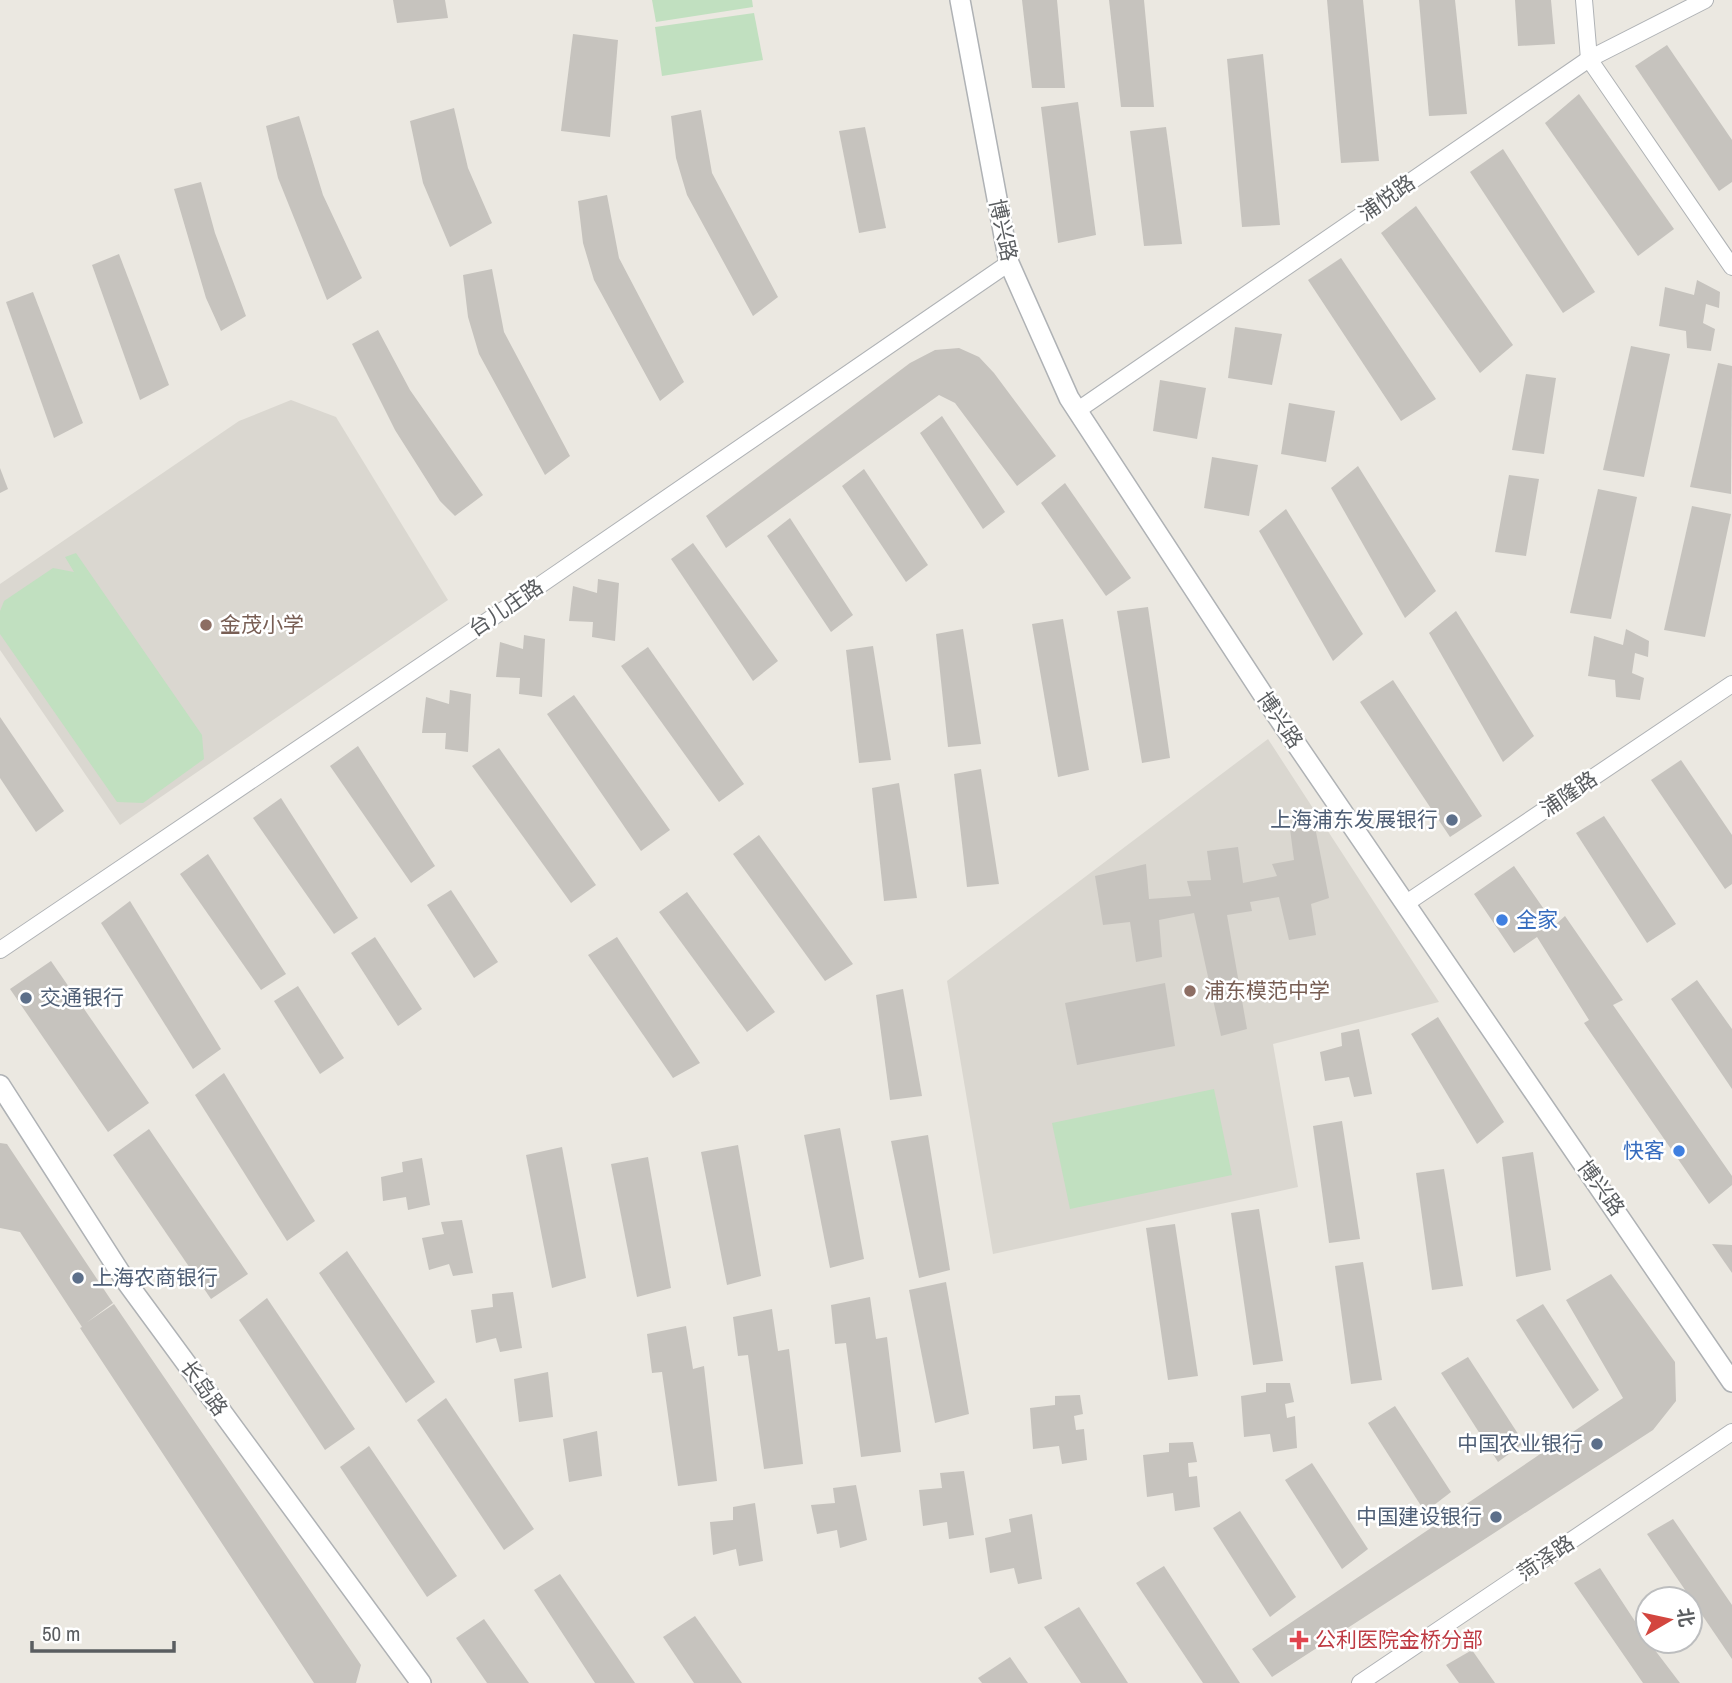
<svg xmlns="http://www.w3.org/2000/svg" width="1732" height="1683" viewBox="0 0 1732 1683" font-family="'Archivo Narrow','Noto Sans SC',sans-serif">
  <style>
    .education { fill: #dad7d0 }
    .green { fill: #c1e0c0 }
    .building { fill: #c6c3be }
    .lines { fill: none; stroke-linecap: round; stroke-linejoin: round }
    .minor-casing { stroke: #afb2b5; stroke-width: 18 }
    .tertiary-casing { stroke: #afb2b5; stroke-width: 22 }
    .minor { stroke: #fff; stroke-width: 16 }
    .tertiary { stroke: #fff; stroke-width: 19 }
    .education-dot { fill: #8d6e63; stroke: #fff; stroke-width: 2.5 }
    .service-dot { fill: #5c6f8a; stroke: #fff; stroke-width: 2.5 }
    .shop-dot { fill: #3f7fe0; stroke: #fff; stroke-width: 2.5 }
    .health-dot { fill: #e0444e; stroke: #fff; stroke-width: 2.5 }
    .labels { text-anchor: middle; stroke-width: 5; stroke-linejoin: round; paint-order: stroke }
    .street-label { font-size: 21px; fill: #5a5d60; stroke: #fff }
    .education-label { font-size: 21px; fill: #785e54; stroke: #fff; text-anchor: start }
    .service-label { font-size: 21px; fill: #4e5e75; stroke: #fff; text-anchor: end }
    .shop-label { font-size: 21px; fill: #366cbe; stroke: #fff; text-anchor: start }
    .health-label { font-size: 21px; fill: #be3a42; stroke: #fff; text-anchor: start }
  </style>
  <rect width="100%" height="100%" fill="#ebe8e1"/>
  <g class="education">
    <polygon points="291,400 336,417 448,600 120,825 0,650 0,584 239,421"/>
    <polygon points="1268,739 1439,1002 1273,1044 1298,1187 993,1254 947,981"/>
  </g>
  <g class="green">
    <polygon points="652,0 752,0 753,7 656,22"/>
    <polygon points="754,13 763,60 662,76 655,27"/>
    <polygon points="76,553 202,735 204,759 143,803 117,802 0,634 0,611 4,601 53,568 74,572 65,557"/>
    <polygon points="1214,1089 1232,1175 1070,1209 1052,1123"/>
  </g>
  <g class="building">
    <polygon points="393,0 445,0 448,18 397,23"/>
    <polygon points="1022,0 1057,0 1065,88 1032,88"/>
    <polygon points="1109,0 1144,0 1154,107 1121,107"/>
    <polygon points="1327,0 1363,0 1379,161 1341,163"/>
    <polygon points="1419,0 1455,0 1467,114 1429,116"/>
    <polygon points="1515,0 1551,0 1555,44 1518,46"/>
    <polygon points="573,34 618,40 610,137 561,131"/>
    <polygon points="1667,45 1732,140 1732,182 1719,191 1635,66"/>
    <polygon points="1263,54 1280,225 1242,227 1227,59"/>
    <polygon points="1579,94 1674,229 1638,256 1545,123"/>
    <polygon points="1078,102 1096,235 1058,243 1041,107"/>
    <polygon points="454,108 468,168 492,223 450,247 423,183 410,121"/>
    <polygon points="701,110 712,173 778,297 753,316 687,195 676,158 671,116"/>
    <polygon points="299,116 323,195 362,278 327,300 278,178 266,126"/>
    <polygon points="865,127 886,228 859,233 839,131"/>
    <polygon points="1166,127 1182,244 1144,246 1130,131"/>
    <polygon points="1503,149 1595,292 1563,313 1470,172"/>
    <polygon points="201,182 215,233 246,316 221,331 206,298 174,189"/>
    <polygon points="607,195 619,258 684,382 660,401 594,280 583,243 578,201"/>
    <polygon points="1416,206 1513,345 1480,373 1381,233"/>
    <polygon points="119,254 169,385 140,400 92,265"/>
    <polygon points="1341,258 1436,399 1401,421 1308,280"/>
    <polygon points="492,269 504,332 570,456 545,475 479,354 468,317 463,275"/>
    <polygon points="1697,280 1720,292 1719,308 1706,304 1703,323 1715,329 1711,351 1687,348 1686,331 1659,326 1665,287 1694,295"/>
    <polygon points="33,292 83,423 54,438 6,302"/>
    <polygon points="1235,327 1282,334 1272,385 1228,378"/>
    <polygon points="378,330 410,390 483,495 455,516 440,501 395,430 352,344"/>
    <polygon points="1631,346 1670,354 1644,477 1603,470"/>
    <polygon points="959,348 979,357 994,373 1056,456 1017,486 955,403 939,395 726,548 706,516 910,363 935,350"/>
    <polygon points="1718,363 1732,366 1731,494 1690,487"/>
    <polygon points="1526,374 1556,378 1544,454 1512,450"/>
    <polygon points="1160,380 1206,388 1197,439 1153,431"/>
    <polygon points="1289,403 1335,411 1326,462 1281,454"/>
    <polygon points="942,416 1005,512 983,529 920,433"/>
    <polygon points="1212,457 1258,465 1249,516 1204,508"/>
    <polygon points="1358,466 1436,591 1405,618 1331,488"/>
    <polygon points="0,468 8,489 0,493"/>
    <polygon points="864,469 928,565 906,582 842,486"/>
    <polygon points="1509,475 1539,479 1526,556 1495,552"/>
    <polygon points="1065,483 1131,578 1106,596 1041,503"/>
    <polygon points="1598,489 1637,497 1611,619 1570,613"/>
    <polygon points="1692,506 1731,514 1705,637 1664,630"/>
    <polygon points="1286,509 1363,634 1333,661 1259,531"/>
    <polygon points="790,518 853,615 831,632 767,536"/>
    <polygon points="693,543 778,661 753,681 671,559"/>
    <polygon points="598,579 619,583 615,641 592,637 593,622 569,621 573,586 597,593"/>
    <polygon points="1148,607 1170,758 1142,763 1117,611"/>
    <polygon points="1456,611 1534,736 1503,762 1429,633"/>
    <polygon points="1063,619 1089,770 1058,777 1032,624"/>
    <polygon points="963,629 981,744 948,747 936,634"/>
    <polygon points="1626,629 1649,641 1648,657 1635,653 1632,673 1644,678 1640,700 1616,697 1615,680 1588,676 1594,636 1623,645"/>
    <polygon points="524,635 545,639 542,697 519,694 520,678 496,677 500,642 523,649"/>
    <polygon points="873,646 891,760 859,763 846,650"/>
    <polygon points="648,647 744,784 719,802 621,666"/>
    <polygon points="1393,680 1482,816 1450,837 1360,702"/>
    <polygon points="450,690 471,694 468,752 445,749 446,733 422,733 426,697 449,704"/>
    <polygon points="574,695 670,830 641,851 547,714"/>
    <polygon points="0,717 64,811 36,832 0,778"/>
    <polygon points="358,746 435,866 411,883 330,766"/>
    <polygon points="499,748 596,885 571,903 472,766"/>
    <polygon points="1681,760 1732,835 1732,884 1725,889 1651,780"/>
    <polygon points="981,769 999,884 967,887 954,774"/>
    <polygon points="899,783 917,898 884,901 872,788"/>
    <polygon points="281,798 358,918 334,934 253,818"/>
    <polygon points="1604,816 1676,924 1647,943 1576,833"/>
    <polygon points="1315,827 1329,898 1311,904 1316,935 1289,940 1279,897 1250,902 1252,911 1227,915 1247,1029 1221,1036 1194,913 1159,920 1162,957 1136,962 1130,922 1103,925 1095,876 1146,864 1149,899 1191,896 1187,881 1211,880 1207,851 1238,847 1243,883 1277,876 1272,864 1294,860 1290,829"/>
    <polygon points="759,835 853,964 825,981 733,854"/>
    <polygon points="208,854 286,974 261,990 180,874"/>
    <polygon points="1514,866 1555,925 1565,916 1623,1000 1613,1005 1732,1176 1732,1185 1709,1204 1584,1023 1589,1020 1537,937 1514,953 1474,894"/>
    <polygon points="451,890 498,962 474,978 427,905"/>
    <polygon points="687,892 775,1012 747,1032 659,912"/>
    <polygon points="130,901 221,1049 193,1069 101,923"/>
    <polygon points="375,937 422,1009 398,1026 351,953"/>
    <polygon points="617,937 700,1063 673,1078 588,955"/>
    <polygon points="51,961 149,1103 108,1132 10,989"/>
    <polygon points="1697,980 1732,1029 1732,1089 1671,999"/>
    <polygon points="1165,983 1175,1046 1077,1065 1065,1003"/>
    <polygon points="298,986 344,1058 320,1074 274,1001"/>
    <polygon points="903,989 922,1096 890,1100 876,995"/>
    <polygon points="1438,1017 1504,1122 1477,1144 1411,1034"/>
    <polygon points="1359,1029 1372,1094 1354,1097 1349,1077 1325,1081 1320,1052 1342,1046 1341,1033"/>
    <polygon points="224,1073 315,1221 287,1241 195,1095"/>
    <polygon points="1342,1121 1360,1239 1329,1243 1313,1126"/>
    <polygon points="840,1128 864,1259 830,1268 804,1135"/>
    <polygon points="149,1129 248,1274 211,1299 113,1155"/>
    <polygon points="928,1135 950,1270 919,1278 891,1141"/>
    <polygon points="0,1143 7,1144 113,1303 86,1323 114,1304 361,1665 356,1683 314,1683 80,1328 82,1327 20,1232 0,1228"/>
    <polygon points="738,1145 761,1276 727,1285 701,1152"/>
    <polygon points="562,1147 586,1278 552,1288 526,1155"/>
    <polygon points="1533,1152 1551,1270 1516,1277 1502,1157"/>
    <polygon points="648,1157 671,1288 637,1297 611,1164"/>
    <polygon points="422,1158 430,1205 408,1210 406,1197 383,1201 381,1177 403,1172 402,1162"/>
    <polygon points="1444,1169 1463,1286 1432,1290 1416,1173"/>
    <polygon points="1259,1209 1283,1361 1253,1365 1231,1213"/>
    <polygon points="462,1220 473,1273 453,1276 449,1264 429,1270 422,1238 444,1234 441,1222"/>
    <polygon points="1175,1224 1198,1376 1168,1380 1146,1228"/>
    <polygon points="1712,1244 1732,1245 1732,1273"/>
    <polygon points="347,1251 435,1382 406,1403 319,1273"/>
    <polygon points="1363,1262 1382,1380 1351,1384 1335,1266"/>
    <polygon points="1611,1274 1675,1362 1676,1401 1653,1430 1272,1677 1252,1649 1623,1398 1566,1300"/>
    <polygon points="946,1282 969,1414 935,1423 909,1290"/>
    <polygon points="513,1292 522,1348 500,1352 496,1338 476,1343 471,1310 493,1307 492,1294"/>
    <polygon points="870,1297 876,1339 887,1337 901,1452 861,1457 846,1343 835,1344 831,1305"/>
    <polygon points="267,1298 355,1429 325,1450 239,1320"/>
    <polygon points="1543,1304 1599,1390 1573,1409 1516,1320"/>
    <polygon points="772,1309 778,1351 789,1349 803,1464 764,1469 748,1355 738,1356 733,1317"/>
    <polygon points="686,1326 693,1369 704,1366 717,1481 678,1486 662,1372 652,1373 647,1334"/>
    <polygon points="1468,1357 1524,1443 1498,1462 1441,1373"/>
    <polygon points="548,1372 553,1417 519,1422 514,1379"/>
    <polygon points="1266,1383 1290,1383 1294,1402 1285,1404 1287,1418 1295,1416 1297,1448 1273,1452 1270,1434 1244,1437 1241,1396 1266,1392"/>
    <polygon points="1080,1395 1083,1414 1074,1416 1076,1430 1084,1429 1087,1460 1062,1464 1059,1446 1033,1449 1030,1408 1055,1405 1055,1396"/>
    <polygon points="446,1398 534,1529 504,1550 417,1420"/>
    <polygon points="1395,1406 1451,1492 1425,1512 1368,1423"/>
    <polygon points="597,1431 602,1476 569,1482 563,1439"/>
    <polygon points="1193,1442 1197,1462 1188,1463 1189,1477 1197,1476 1200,1507 1175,1511 1173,1493 1147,1497 1143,1455 1169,1452 1169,1443"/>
    <polygon points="369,1446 457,1576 427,1597 340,1467"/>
    <polygon points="1312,1463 1368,1549 1342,1569 1285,1480"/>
    <polygon points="964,1471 974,1535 949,1539 947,1522 923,1526 919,1490 942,1488 940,1473"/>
    <polygon points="856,1485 867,1540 840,1548 837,1530 817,1534 811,1505 835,1503 833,1488"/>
    <polygon points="755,1503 763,1561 739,1566 736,1549 713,1555 710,1522 733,1520 733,1507"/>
    <polygon points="1240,1511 1296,1597 1270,1617 1213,1528"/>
    <polygon points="1032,1514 1042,1579 1018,1584 1014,1568 990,1573 985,1538 1011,1532 1009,1519"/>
    <polygon points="1673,1519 1732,1605 1732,1659 1647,1534"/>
    <polygon points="1164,1566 1240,1683 1203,1683 1136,1583"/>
    <polygon points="1600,1568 1648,1641 1680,1683 1643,1683 1574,1583"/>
    <polygon points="560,1574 635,1683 595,1683 534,1590"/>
    <polygon points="1079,1607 1128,1683 1081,1683 1044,1627"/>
    <polygon points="695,1616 742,1683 694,1683 663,1637"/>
    <polygon points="484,1619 529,1683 487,1683 456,1638"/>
    <polygon points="1472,1650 1495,1683 1459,1683 1446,1665"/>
    <polygon points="1010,1657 1028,1683 982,1683 978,1678"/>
  </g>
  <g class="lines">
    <defs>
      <g id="minor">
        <polyline points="1584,0 1589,59 1732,267"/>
        <polyline points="1078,410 1589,59 1705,0"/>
        <polyline points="1405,904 1732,684"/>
        <polyline points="0,950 511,605 1009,263"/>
        <polyline points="1360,1683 1732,1432"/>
      </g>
      <g id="tertiary">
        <polyline points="960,0 1009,263 1069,398 1275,713 1732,1382"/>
        <polyline points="0,1085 125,1280 421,1683"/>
      </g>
    </defs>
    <use href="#minor" class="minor-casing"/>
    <use href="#tertiary" class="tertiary-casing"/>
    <use href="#minor" class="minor"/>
    <use href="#tertiary" class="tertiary"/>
  </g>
  <g class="education-dot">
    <circle cx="206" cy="625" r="7"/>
    <circle cx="1190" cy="991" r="7"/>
  </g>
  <g class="service-dot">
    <circle cx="1452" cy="820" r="7"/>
    <circle cx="26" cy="998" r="7"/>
    <circle cx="78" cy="1278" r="7"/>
    <circle cx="1597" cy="1444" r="7"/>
    <circle cx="1496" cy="1517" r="7"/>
  </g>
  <g class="shop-dot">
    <circle cx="1502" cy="920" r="7"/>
    <circle cx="1679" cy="1151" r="7"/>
  </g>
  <path class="health-dot" d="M1295.5 1629.5h7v7h7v7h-7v7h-7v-7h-7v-7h7z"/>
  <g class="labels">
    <g class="street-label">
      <text transform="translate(1387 198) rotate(-35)" y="7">浦悦路</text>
      <text transform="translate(1003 230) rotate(78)" y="7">博兴路</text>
      <text transform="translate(506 608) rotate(-34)" y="7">台儿庄路</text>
      <text transform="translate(1280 720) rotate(56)" y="7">博兴路</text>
      <text transform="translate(1569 794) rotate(-34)" y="7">浦隆路</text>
      <text transform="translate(1601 1188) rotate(54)" y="7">博兴路</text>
      <text transform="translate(204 1388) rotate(54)" y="7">长岛路</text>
      <text transform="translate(1546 1558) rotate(-34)" y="7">菏泽路</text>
    </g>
    <g class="education-label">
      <text x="220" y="632">金茂小学</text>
      <text x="1204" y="998">浦东模范中学</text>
    </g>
    <g class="service-label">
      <text x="1438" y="827">上海浦东发展银行</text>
      <text x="40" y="1005" text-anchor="start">交通银行</text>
      <text x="92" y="1285" text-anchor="start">上海农商银行</text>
      <text x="1583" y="1451">中国农业银行</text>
      <text x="1482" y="1524">中国建设银行</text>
    </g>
    <g class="shop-label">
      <text x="1516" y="927">全家</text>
      <text x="1665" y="1158" text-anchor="end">快客</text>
    </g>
    <g class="health-label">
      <text x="1315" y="1647">公利医院金桥分部</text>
    </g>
  </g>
  <g transform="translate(1669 1620) rotate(81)"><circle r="33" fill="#ffffff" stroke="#bdbebf" stroke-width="2"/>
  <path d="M0-5L12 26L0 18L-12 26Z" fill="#d3463f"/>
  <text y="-10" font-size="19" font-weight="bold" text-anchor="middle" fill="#5a5d60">北</text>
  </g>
  <path d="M32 1641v10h142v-10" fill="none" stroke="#5a5d60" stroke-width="3.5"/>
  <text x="42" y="1641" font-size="21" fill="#5a5d60" stroke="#ffffff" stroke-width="5" paint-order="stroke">50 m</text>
</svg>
